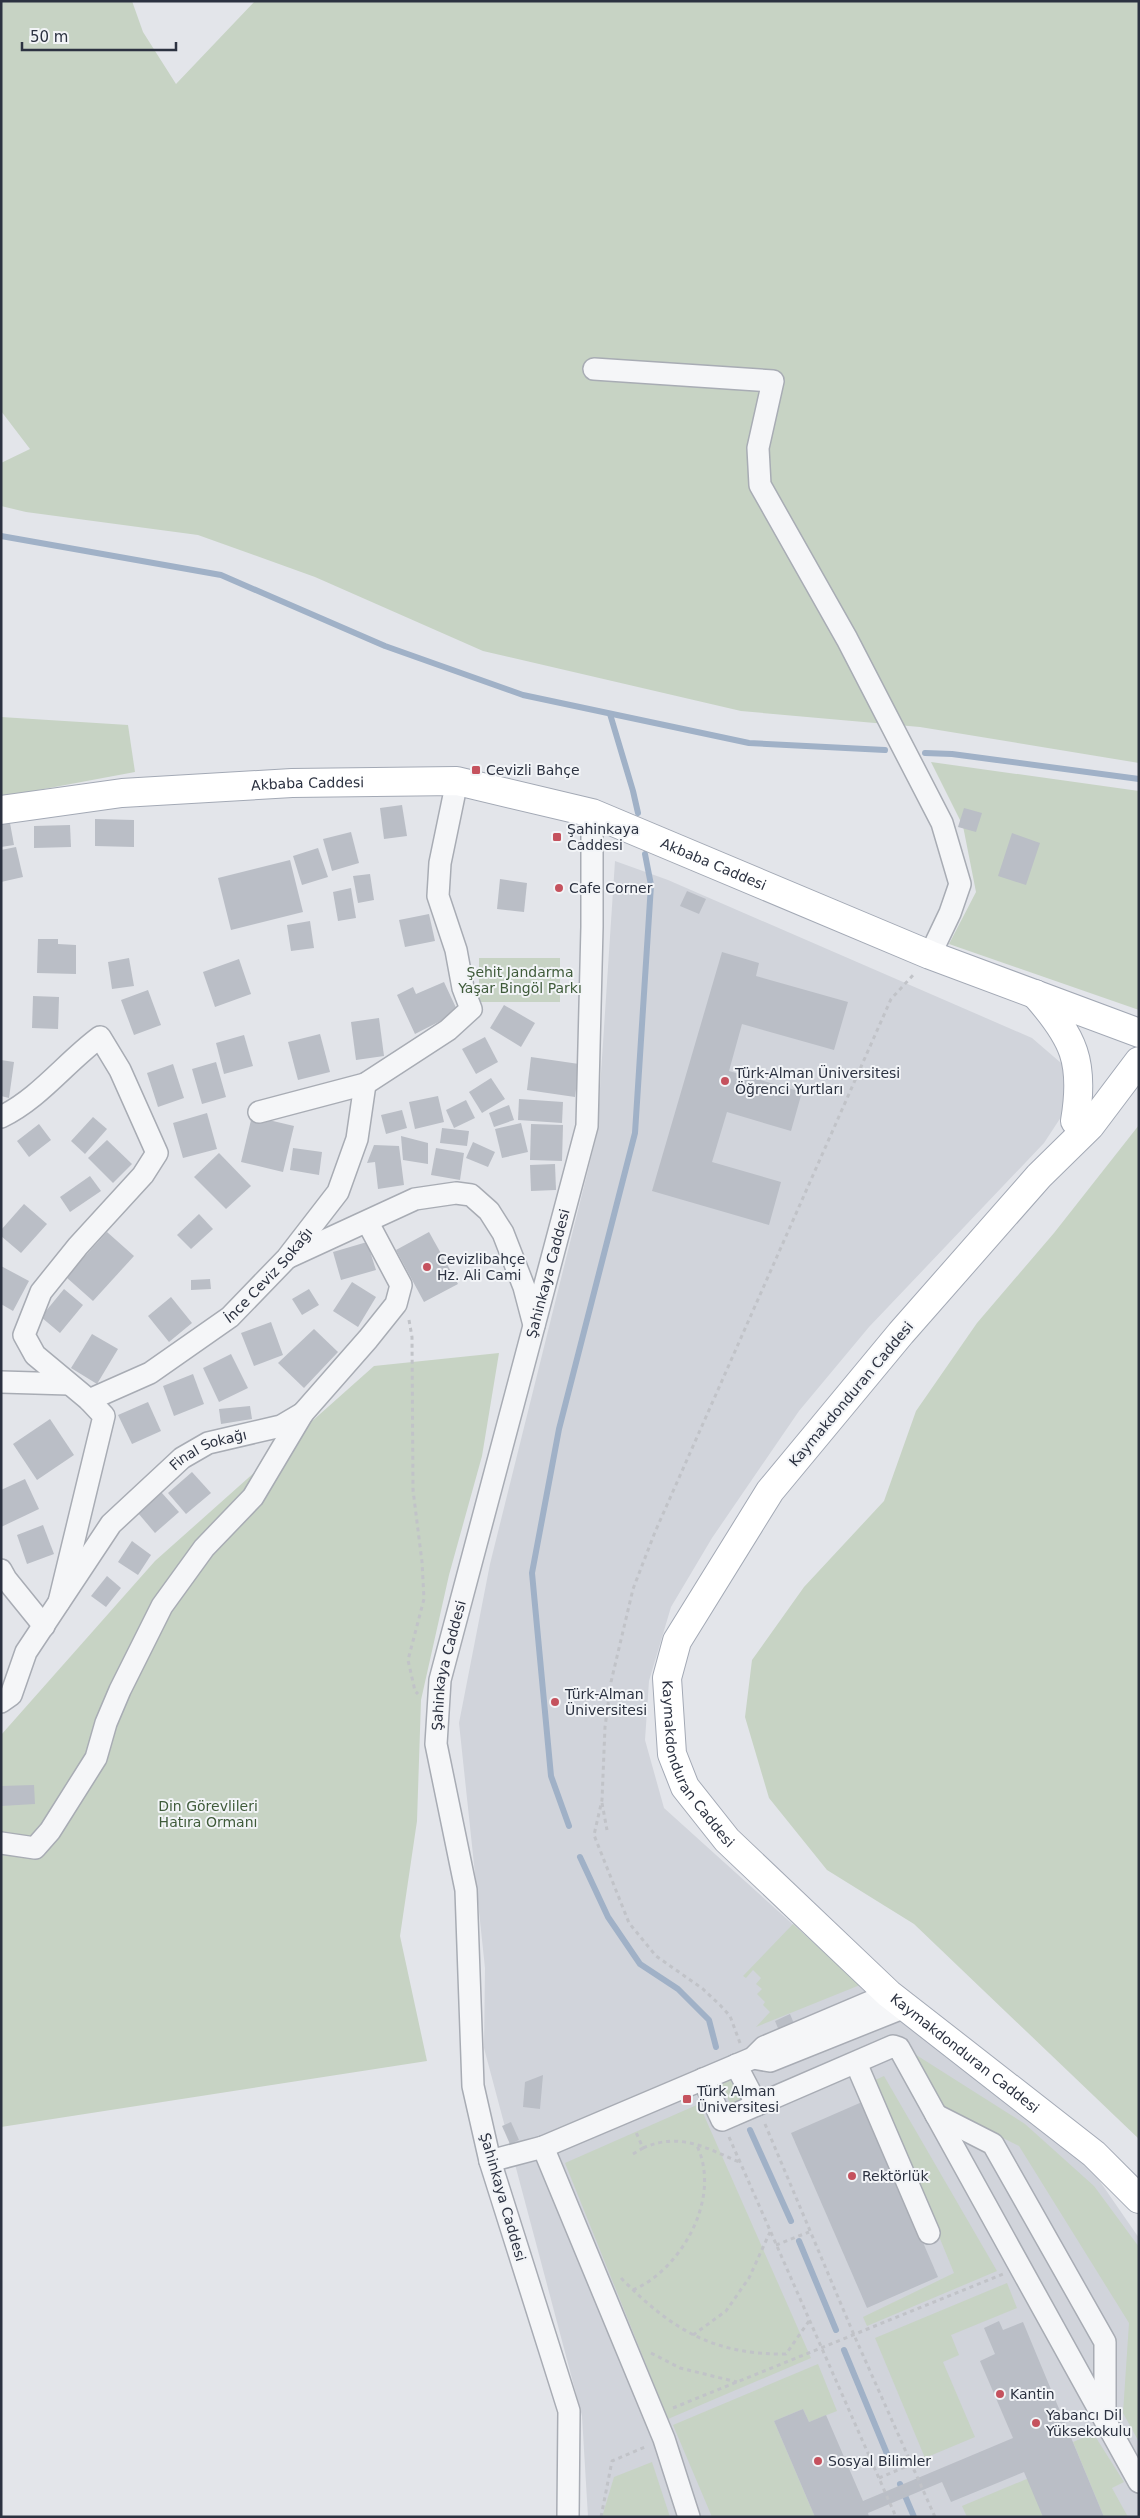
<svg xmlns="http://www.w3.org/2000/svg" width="1140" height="2518" viewBox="0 0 1140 2518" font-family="'DejaVu Sans',sans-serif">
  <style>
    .built { fill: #d1d4db }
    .green { fill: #c7d3c4 }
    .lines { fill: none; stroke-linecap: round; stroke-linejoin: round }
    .stream { stroke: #a0b1c7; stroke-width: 6 }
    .building { fill: #babec6 }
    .minor-casing { stroke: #a8acb4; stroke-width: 24 }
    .major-casing { stroke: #a3a9b5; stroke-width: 30 }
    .path { stroke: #c1c3c8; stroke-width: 3; stroke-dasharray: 4 4; stroke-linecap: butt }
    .minor { stroke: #f5f6f8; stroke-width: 21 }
    .major { stroke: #fff; stroke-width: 28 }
    .poi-dot { fill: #c5525e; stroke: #f2f4f7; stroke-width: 2 }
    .labels { text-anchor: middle; stroke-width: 4; stroke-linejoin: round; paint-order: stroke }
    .poi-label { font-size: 14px; fill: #2c3241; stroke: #f2f4f7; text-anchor: start }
    .street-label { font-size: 14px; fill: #2c3241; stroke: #f2f4f7 }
    .park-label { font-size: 14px; fill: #3f5b3a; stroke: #f2f4f7 }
  </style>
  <rect width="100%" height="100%" fill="#e3e5ea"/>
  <polygon class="built" points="615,861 668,880 1032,1038 1068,1069 1065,1111 1044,1143 869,1327 799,1411 712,1538 671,1607 649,1681 645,1740 664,1808 860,1985 1092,2170 1139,2238 1139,2517 588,2517 582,2416 484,2048 485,1968 459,1723 490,1564 597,1134"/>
  <g class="green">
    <polygon points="1,1 132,1 143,32 176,84 255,1 1139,1 1139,763 920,727 741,711 483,651 315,577 198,535 26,512 1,506 1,463 30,449 1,411"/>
    <polygon points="1,717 128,725 135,772 1,797"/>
    <polygon points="931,762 1139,791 1139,1010 949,944 976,892 963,826"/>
    <rect x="479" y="958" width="81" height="44"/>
    <polygon points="1139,1125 1139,2139 914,1924 827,1870 769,1798 745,1717 752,1660 804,1587 884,1501 916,1411 977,1323 1054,1233"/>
    <polygon points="499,1353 482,1456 449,1575 421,1700 417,1821 400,1936 427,2061 1,2127 1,1735 155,1561 374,1366"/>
    <polygon points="793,1924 860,1985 756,2027 770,2012 763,2005 765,2002 757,1994 762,1989 756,1984 761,1978 753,1970 746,1978 743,1976"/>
    <polygon points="910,2051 1025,2124 1094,2186 1139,2247 1139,2442 1123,2413 1129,2323 1019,2146 938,2106"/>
    <polygon points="884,2076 997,2271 867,2326 863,2317 954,2273 875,2080"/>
    <polygon points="735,2077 747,2102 733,2109 721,2084"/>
    <polygon points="699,2104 811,2358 668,2419 565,2163"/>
    <polygon points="1007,2283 1017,2308 951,2335 959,2355 943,2362 975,2437 925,2458 875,2338"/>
    <polygon points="818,2364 837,2411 809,2422 803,2409 774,2421 815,2517 712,2517 673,2425"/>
    <polygon points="1088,2425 1124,2482 1112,2488 1128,2517 1104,2517 1073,2442 1085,2437 1083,2429"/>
    <polygon points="652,2462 670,2517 602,2517 614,2477"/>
    <polygon points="1029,2478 1047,2517 967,2517 962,2506"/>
  </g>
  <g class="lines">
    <g class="stream">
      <polyline points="1,536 221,575 385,646 523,695 749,743 885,750"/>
      <polyline points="610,714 633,791 638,813"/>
      <polyline points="925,753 952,754 1139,779"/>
      <polyline points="569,1826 551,1776 532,1573 559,1429 635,1133 651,885 645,854"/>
      <polyline points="580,1857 608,1917 640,1964 678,1989 709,2020 716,2047"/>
      <polyline points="750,2130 791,2221"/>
      <polyline points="799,2241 836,2330"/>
      <polyline points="844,2350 890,2461"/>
      <polyline points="900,2484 914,2517"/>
    </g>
  </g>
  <g class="building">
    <polygon points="402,805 407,836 384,839 380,808"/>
    <polygon points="964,808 982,813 976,832 958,827"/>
    <polygon points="95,819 134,820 134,847 95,846"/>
    <polygon points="10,823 14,845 1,847 1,824"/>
    <polygon points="70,825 71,847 34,848 34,826"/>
    <polygon points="351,832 359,863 332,871 323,839"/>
    <polygon points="1012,833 1040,843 1026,885 998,876"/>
    <polygon points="16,847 23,877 1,882 1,850"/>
    <polygon points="318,848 328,877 302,885 293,856"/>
    <polygon points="290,860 303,912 231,930 218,878"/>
    <polygon points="370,874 374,900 358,903 353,876"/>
    <polygon points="500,879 527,883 524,912 497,909"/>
    <polygon points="351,888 356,918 338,921 333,892"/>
    <polygon points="687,891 706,899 699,914 680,906"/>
    <polygon points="429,914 435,941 405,947 399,920"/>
    <polygon points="310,921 314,948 291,951 287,925"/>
    <polygon points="38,939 58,939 58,944 76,945 76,974 37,973"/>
    <polygon points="722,952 759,963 756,976 848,1002 834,1050 742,1024 729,1071 802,1092 791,1131 727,1112 712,1162 781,1182 769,1225 652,1191"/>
    <polygon points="129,958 134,986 112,989 108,962"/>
    <polygon points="239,959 251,994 215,1007 203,972"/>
    <polygon points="444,982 458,1012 415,1034 397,995 413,987 416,994"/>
    <polygon points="148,990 161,1025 134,1035 121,1000"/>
    <polygon points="33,996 59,997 58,1029 32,1028"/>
    <polygon points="504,1005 535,1023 521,1047 490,1028"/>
    <polygon points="379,1018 384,1056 356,1060 351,1022"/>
    <polygon points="320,1034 330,1072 298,1080 288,1042"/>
    <polygon points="244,1035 253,1066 224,1074 216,1043"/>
    <polygon points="485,1037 498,1062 476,1074 462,1049"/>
    <polygon points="531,1057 579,1064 575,1097 527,1090"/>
    <polygon points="1,1060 14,1062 9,1098 1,1096"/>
    <polygon points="216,1062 226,1097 202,1104 192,1069"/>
    <polygon points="173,1064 184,1098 158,1107 147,1073"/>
    <polygon points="491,1078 505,1099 482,1113 469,1092"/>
    <polygon points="438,1096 444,1122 415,1129 409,1102"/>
    <polygon points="519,1099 563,1102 562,1123 518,1120"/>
    <polygon points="466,1100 475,1118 454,1128 446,1110"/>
    <polygon points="509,1105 514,1120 494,1127 489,1113"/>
    <polygon points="402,1110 407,1128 386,1134 381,1115"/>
    <polygon points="207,1113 217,1149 183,1158 173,1123"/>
    <polygon points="252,1116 294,1126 283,1172 241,1162"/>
    <polygon points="93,1117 107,1129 85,1154 71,1141"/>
    <polygon points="521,1123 528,1152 502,1158 495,1129"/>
    <polygon points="39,1124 51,1140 29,1157 17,1141"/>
    <polygon points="531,1124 563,1125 562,1161 530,1160"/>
    <polygon points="442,1128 469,1131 467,1146 440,1143"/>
    <polygon points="401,1136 428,1143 428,1164 403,1160"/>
    <polygon points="107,1140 132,1164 113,1183 88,1158"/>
    <polygon points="473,1142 495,1152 488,1167 466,1158"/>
    <polygon points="374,1145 399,1146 404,1185 378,1189 375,1162 367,1163"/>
    <polygon points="293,1148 322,1152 319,1175 290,1170"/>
    <polygon points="436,1148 464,1153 460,1180 431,1175"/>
    <polygon points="219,1153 251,1186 226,1209 194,1177"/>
    <polygon points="555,1164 556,1190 531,1191 530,1165"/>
    <polygon points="90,1176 101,1191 70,1212 60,1197"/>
    <polygon points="24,1204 47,1224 21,1253 1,1236 1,1230"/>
    <polygon points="199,1214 213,1229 191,1249 177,1235"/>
    <polygon points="107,1232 134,1256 93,1301 66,1277"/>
    <polygon points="429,1232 458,1284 424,1302 396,1250"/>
    <polygon points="367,1242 376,1270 341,1280 333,1252"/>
    <polygon points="1,1266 29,1281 13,1311 1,1304"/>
    <polygon points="210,1279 211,1289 191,1290 191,1280"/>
    <polygon points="352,1282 376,1297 358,1327 333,1311"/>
    <polygon points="64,1289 83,1305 60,1333 41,1317"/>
    <polygon points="309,1289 319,1305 302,1315 292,1299"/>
    <polygon points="171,1297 192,1323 169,1342 148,1316"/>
    <polygon points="271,1322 283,1355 254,1366 241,1333"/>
    <polygon points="314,1329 338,1352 304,1388 278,1363"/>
    <polygon points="92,1334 118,1349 97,1384 71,1368"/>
    <polygon points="231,1354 248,1388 219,1402 203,1368"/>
    <polygon points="193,1374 204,1404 174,1416 163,1386"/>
    <polygon points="148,1402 161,1431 132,1444 118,1415"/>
    <polygon points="250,1406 252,1419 221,1424 219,1409"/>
    <polygon points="50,1419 74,1455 37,1480 13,1444"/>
    <polygon points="192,1472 211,1493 186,1514 168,1493"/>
    <polygon points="25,1479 39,1509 1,1527 1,1490"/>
    <polygon points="161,1492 179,1512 155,1533 138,1513"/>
    <polygon points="43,1525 54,1554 27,1564 17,1535"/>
    <polygon points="132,1541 151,1555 138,1575 118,1562"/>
    <polygon points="107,1576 121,1588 106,1607 91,1596"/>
    <polygon points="34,1785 35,1804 1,1806 1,1786"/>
    <polygon points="790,2014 807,2055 792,2062 775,2021"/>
    <polygon points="543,2075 540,2109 523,2107 525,2082"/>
    <polygon points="862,2102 938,2277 867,2308 791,2133"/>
    <polygon points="511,2122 519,2140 510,2144 502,2126"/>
    <polygon points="999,2321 1003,2330 1023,2322 1104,2517 1043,2517 1024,2472 951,2502 942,2482 868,2513 869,2517 815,2517 774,2421 803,2409 809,2422 826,2415 863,2501 1013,2438 980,2361 995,2354 984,2328"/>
  </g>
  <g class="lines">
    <defs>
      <g id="minor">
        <polyline points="594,369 773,381 758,448 760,485 847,639 942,823 960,884 950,913 930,955"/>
        <polyline points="259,1112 365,1084 448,1030 471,1009 463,988 456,950 438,896 440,863 457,781"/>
        <path d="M1,1117C40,1098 66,1062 100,1037L120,1070L157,1153L143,1175L78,1246L41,1292L24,1335L35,1355L89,1400L104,1416L59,1602"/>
        <polyline points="289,1257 415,1199 456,1193 471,1195 489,1211 503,1233 524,1287 534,1325"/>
        <polyline points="1,1382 69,1384"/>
        <path id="s1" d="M89,1400L150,1373L230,1317L287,1258L338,1192L357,1139L365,1084"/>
        <polyline points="1,1570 6,1579 44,1626"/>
        <path id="s2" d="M1,1702L11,1695L26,1652L111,1524L182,1458L208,1443L281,1426L303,1413L368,1339L396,1304L401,1285L368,1223"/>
        <polyline points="1,1843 35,1848 50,1831 96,1758 106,1723 120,1690 162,1606 204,1548 253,1497 303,1413"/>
        <polyline points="753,2058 770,2061 905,2007"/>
        <polyline points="856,2063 929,2233"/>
        <polyline points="736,2065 757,2105"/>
        <polyline points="703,2079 722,2120 893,2046 899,2048 1139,2482"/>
        <polyline points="936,2115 993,2144 1105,2342 1105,2418"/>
        <polyline points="543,2147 664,2439 689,2517"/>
        <polyline points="490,2161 543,2147 753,2058 764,2047 889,1994"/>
        <path id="s3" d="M568,2517L569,2411L490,2161L473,2086L466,1890L436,1744L440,1680L587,1126L592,927V813"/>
      </g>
      <g id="major">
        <path id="s4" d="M1,810L122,793L292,783L457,781L592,813L930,955L1139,1033"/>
        <path d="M1035,994C1074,1038 1085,1062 1075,1121"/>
        <path id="s5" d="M1139,1061L1090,1126L1039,1176L901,1333L770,1491L677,1641L667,1678L672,1754L685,1787L727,1840L889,1994L1094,2154L1139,2199"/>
      </g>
    </defs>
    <use href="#minor" class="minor-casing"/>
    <use href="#major" class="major-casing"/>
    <g class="path">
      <polyline points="409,1320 412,1337 413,1490 422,1562 424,1599 408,1660 415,1691 418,1694"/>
      <polyline points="602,1803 607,1830"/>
      <polyline points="740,2043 730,2016 720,2005 703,1989 656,1956 629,1923 594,1835 602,1800 605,1727 611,1682 633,1589 655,1532 891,999 915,973"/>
      <polyline points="765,2124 854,2335 935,2517"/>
      <polyline points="729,2137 896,2517"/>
      <path d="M643,2148C680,2132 704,2147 739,2162"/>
      <polyline points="633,2154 643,2148 635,2130"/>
      <polyline points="776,2245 809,2232"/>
      <path d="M621,2278C671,2329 713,2355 786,2354L809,2321"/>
      <path d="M633,2290C682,2269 723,2196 696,2144"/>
      <polyline points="693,2335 726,2311 749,2278 770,2232"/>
      <polyline points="651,2353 680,2368 737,2382"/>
      <polyline points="673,2408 1003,2274"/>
      <polyline points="879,2478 912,2464"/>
      <polyline points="601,2517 612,2461 645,2447"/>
    </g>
    <use href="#minor" class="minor"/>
    <use href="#major" class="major"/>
  </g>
  <g class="poi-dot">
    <rect x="471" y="765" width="10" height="10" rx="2.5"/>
    <rect x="552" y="832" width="10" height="10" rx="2.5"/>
    <circle cx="559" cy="888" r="5"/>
    <circle cx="725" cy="1081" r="5"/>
    <circle cx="427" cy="1267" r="5"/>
    <circle cx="555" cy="1702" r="5"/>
    <rect x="682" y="2094" width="10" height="10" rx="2.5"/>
    <circle cx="852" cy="2176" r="5"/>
    <circle cx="1000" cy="2394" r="5"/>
    <circle cx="1036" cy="2423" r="5"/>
    <circle cx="818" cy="2461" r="5"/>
  </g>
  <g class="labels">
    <g class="poi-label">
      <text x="486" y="775">Cevizli Bahçe</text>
      <text x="567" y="834">Şahinkaya<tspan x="567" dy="16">Caddesi</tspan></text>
      <text x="569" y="893">Cafe Corner</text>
      <text x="735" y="1078">Türk-Alman Üniversitesi<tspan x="735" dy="16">Öğrenci Yurtları</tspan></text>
      <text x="437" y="1264">Cevizlibahçe<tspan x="437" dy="16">Hz. Ali Cami</tspan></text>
      <text x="565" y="1699">Türk-Alman<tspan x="565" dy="16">Üniversitesi</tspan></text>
      <text x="697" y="2096">Türk Alman<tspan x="697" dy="16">Üniversitesi</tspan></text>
      <text x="862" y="2181">Rektörlük</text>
      <text x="1010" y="2399">Kantin</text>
      <text x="1046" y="2420">Yabancı Dil<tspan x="1046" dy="16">Yüksekokulu</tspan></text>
      <text x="828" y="2466">Sosyal Bilimler</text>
    </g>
    <g class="street-label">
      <text dy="5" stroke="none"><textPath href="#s4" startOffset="308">Akbaba Caddesi</textPath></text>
      <text dy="5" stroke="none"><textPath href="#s4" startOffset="728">Akbaba Caddesi</textPath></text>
      <text dy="5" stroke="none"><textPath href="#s1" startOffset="221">İnce Ceviz Sokağı</textPath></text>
      <text dy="5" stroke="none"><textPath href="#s3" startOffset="1275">Şahinkaya Caddesi</textPath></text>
      <text transform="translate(851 1394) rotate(-50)" y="5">Kaymakdonduran Caddesi</text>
      <text dy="5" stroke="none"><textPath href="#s2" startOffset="336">Final Sokağı</textPath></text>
      <text dy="5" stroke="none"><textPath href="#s3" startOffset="870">Şahinkaya Caddesi</textPath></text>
      <text dy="5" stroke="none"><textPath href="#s5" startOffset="876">Kaymakdonduran Caddesi</textPath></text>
      <text dy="5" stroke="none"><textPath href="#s5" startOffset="1281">Kaymakdonduran Caddesi</textPath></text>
      <text transform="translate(503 2197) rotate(74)" y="5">Şahinkaya Caddesi</text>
    </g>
    <g class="park-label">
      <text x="520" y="977">Şehit Jandarma<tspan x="520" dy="16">Yaşar Bingöl Parkı</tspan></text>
      <text x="208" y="1811">Din Görevlileri<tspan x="208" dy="16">Hatıra Ormanı</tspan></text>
    </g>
  </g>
  <rect width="1140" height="2518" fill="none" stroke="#2c3241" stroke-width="5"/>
  <path d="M22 42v8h154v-8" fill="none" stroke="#2c3241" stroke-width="2.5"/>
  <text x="30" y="42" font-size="15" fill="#2c3241" stroke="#f2f4f7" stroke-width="4" paint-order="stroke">50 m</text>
</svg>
